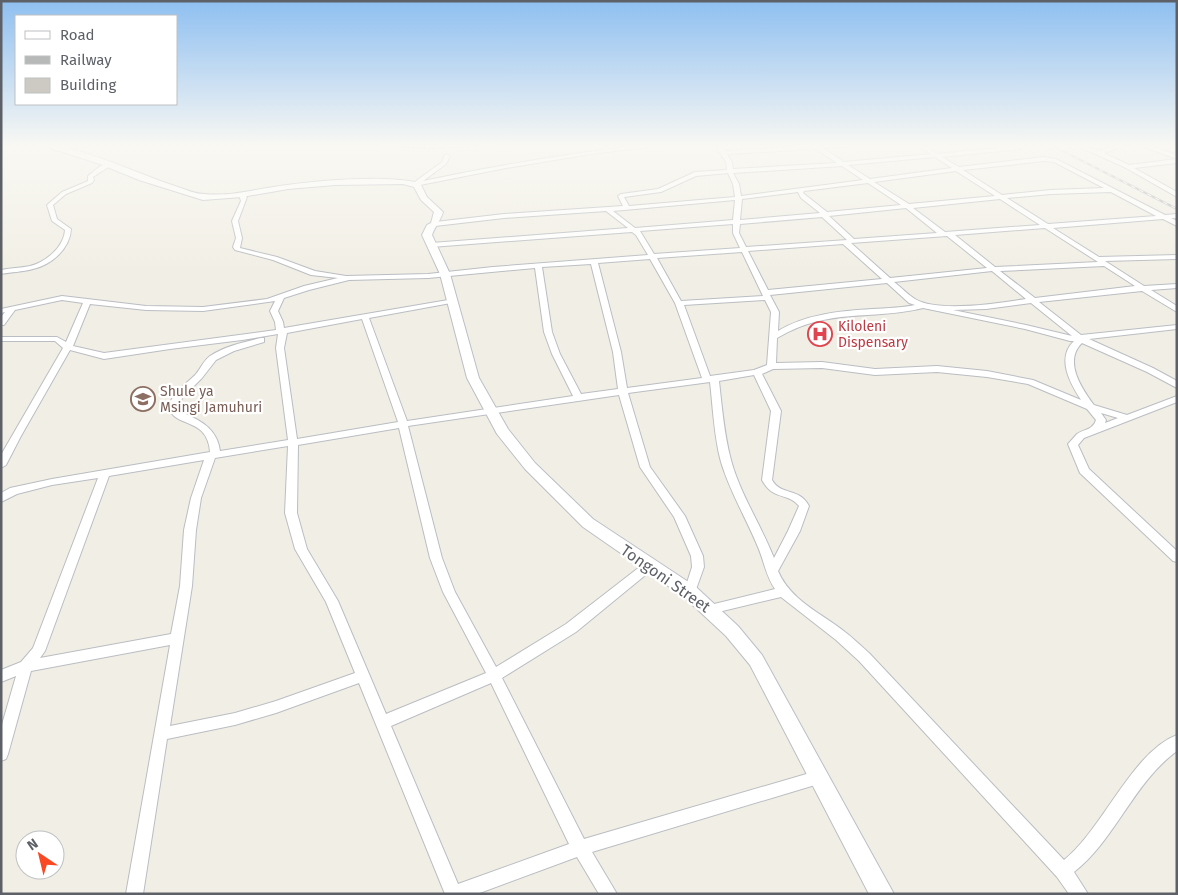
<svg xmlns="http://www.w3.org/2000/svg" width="1178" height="895" viewBox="0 0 1178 895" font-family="'Fira Sans',sans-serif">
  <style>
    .building { fill: #cccac2; stroke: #d6d2c3 }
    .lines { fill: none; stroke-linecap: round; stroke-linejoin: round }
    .street-casing { stroke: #babdc2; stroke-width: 2 }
    .secondary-casing { stroke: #bbbec5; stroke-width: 2 }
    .street { fill: #fff; fill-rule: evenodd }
    .secondary { fill: #fff; fill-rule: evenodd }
    .rail-casing { stroke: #b7b8b8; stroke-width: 2.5 }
    .rail { stroke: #fff; stroke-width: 1; stroke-dasharray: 4.5; stroke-linecap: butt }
    .labels { text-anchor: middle; stroke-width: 4.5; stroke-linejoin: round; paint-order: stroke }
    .health-label { font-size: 14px; fill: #be3a42; stroke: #fff; text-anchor: start }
    .education-label { font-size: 14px; fill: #785e54; stroke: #fff; text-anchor: start }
    .near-street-label { font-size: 16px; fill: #5d6167; stroke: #fff }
  </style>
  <rect width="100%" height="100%" fill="#f1efe5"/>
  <polygon class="building" points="822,328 830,339 815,341 808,329"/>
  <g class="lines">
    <defs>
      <g id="street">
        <polygon points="76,145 92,145 56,151 53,149"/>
        <path d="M643,145H661L591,154L506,168L415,186L412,184L442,162L445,155L447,154L450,156L446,164L423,181C496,166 569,153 643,145Z"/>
        <path d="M715,145H721L725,151L811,145H851L848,147L823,148L844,162L931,154L917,145H924L937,154L1018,146L1021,148L1020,149L942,157L959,167L1044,157L1056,159L1165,215L1177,214V218H1171L1177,221V226L1163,219L1053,228L1099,257L1177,255V259L1105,261L1144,286L1177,284V288L1151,290L1177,306V312L1142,291L1039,302L1081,335L1177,325V329L1089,339L1153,368L1177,381V388L1147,372L1082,343C1063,361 1082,389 1094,405L1127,415L1177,396V402L1084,438L1078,445L1089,469L1177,551V562L1173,561L1080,473L1068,444C1071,441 1074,437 1077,434C1084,429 1093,430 1096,420L1087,409L1028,384L987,377L937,372L875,375L822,368L773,369L762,374L781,411L772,480C781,496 799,487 809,506L800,531L778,571C790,600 821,613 845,632C853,638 861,646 869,653L1064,860C1103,829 1132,752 1177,735V751C1133,783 1116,839 1074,872L1088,894H1069L1057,877L859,661L836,640L781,597L710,614L706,612L704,609L706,606L775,589C766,576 764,561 758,547C746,518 730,492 721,462C714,437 713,408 710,382L628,393L650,467L685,516L703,556L704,567L694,595L690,597L686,595L684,592L692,567L691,556L674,517L640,467L619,395L408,426L442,558L455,592L496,667L566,624L646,562L650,561L654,562L656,565L654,568L576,632L502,678L584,839L820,770L825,772L828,777L825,782L592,852L617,894H599L577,857L477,894H445L359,683L276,713L235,725L167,739L143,894H126L170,645L31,671L8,754L6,759L1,761V728L16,676L1,682V670L21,662L33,648L98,478L52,485L17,494L1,502V493L10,488L52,479L210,452C208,418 176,427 170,410C166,397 189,382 196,374C201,368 204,360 210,356C225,346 244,342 261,338H264V342L234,351L216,360L202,378L182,398L179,408C182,413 187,414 192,417C207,424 218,434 220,451L288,440L276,348L278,334L242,340L170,349L104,359L70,350L21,436L6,465L1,468V455L63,348L55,341H1V337H57L66,342L83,303L62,300L15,310L4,325H1V317L5,312L1,313V309L62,296L146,306L203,307L267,299L304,286L338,278L311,275L273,260L235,250L233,247L236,238L232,221L241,201L239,195L242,193L247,197L238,221L242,238L240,248L277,257L315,271L346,276L428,274L493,267L648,255L636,235L632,232L431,247L428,245L431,243L628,228L606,211L504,218L435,226L432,224L435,222L504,214L623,206L618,196L621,194L658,189L695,172L727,170L726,162ZM816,149L837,163L733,169L732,162L727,154ZM935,157L952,168L870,179L848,165ZM1044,161L1054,162L1104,188L1051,190L1002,195L963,170ZM842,166L863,180L741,196L739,184L733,173ZM956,171L995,196L909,204L874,182ZM728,173L733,184L735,197L629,206L624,197L661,192L696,176ZM868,183L901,205L827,212L803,193L804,191ZM798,192L801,198L820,213L740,220L742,199ZM1111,192L1156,216L1048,224L1007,198L1051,194ZM1000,199L1040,225L945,232L913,208ZM735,200L733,220L635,228L613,211ZM906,208L937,233L854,239L829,216ZM822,217L847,240L746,247L739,233L740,224ZM733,224V233L740,248L654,254L640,231ZM1045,228L1098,262L995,267L955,235ZM947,236L987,268L890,278L851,243ZM843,244L882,279L768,290L748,251ZM742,252L763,296L681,301L657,258ZM650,259L675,303L702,378L627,388L621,352L598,263ZM591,264L613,352L618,389L581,394L560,354L552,332L542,267ZM1104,266L1135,286L1035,298L1000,271ZM535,268L544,332L552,354L573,396L407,421L369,318L451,303H454V299L284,328L283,322L278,311L284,298L309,290L349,280L428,278ZM992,271L1026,299C1000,303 938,313 915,299C908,295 901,287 894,282ZM887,283L909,303L915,305C901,308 887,308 872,309C840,311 806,314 778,331L779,312L770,295ZM765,300L771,312L767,365L754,370L710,376L684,305ZM275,301L270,311L275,322L276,330L104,353L73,346L90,304L146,310L203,311ZM1031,303L1072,336L1026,325L953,310L986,309ZM923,308L1025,329L1070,341H1074C1056,358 1070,383 1081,400L1033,380L987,371L937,366L875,369L822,362L776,363L777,338C830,307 869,321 923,308ZM362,319L398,422L297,439L284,348L287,333ZM754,375L771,411L762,480C773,501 788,492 799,506L788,531L774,558C761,525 740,494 731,460C724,434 722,407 719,381ZM1101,413L1118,418L1105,423L1106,420ZM399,428L430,558L443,592L486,673L386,714L338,601L307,549L297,513L298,445ZM288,446L285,513L295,549L326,602L355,673L276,701L235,713L170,726L192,586L196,530L201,498L215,458ZM204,460L191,498L184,530L180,586L171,634L40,658L45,651L109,476ZM491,683L569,844L458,884L391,726Z"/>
        <polygon points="1076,145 1083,145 1098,151 1119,145 1128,145 1104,153 1129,165 1177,159 1177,163 1134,168 1177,192 1177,197 1126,168"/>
        <polygon points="1139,145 1147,145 1177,155 1177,159"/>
        <path d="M108,163L113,164L93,177L94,180L92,183L66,194L53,205L57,219L71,229C70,249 51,265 33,269C22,272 12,272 1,274V270C11,268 20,268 30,266C46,262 64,247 65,230L52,221L47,205L62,192L88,181V176L99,167Z"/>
      </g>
      <path id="secondary" d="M41,145C80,145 137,174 175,186C184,189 195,194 204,194C232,197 260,188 287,185C323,180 385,175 420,183L427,197L443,212C440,222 435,226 432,235L450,274L479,378L508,429L535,463L593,519L696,587L738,626L762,655L894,894H869L750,665L726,636L684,597L583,527L525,469L497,434L467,378L440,274L422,235L427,225L431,223L434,212L421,200L414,187L403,184L335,185L288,189L242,197L203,200L139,180L100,164Z"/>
    </defs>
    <use href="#street" class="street-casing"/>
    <use href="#secondary" class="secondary-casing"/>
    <use href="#street" class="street"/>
    <use href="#secondary" class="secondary"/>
    <defs>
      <g id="rail">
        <polyline points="380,145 428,148 499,145"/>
        <polyline points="1051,145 1177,209"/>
      </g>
    </defs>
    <use href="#rail" class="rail-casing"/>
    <use href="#rail" class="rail"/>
  </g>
  <linearGradient id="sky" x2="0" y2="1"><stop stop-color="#8ebff1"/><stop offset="0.54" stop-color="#f9f8f3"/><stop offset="1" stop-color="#f9f8f3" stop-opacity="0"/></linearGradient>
  <rect width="1178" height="270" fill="url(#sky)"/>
  <defs>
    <symbol id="hospital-ring" viewBox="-11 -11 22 22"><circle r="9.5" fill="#fff" stroke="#e0444e" stroke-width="1.5"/><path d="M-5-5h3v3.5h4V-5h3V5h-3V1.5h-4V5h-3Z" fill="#e0444e"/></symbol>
    <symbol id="school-ring" viewBox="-11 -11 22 22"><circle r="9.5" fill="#fff" stroke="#8d6e63" stroke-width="1.5"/><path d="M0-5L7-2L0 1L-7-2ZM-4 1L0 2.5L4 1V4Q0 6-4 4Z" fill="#8d6e63"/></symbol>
  </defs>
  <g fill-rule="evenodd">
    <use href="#hospital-ring" x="806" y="320" width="28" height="28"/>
    <use href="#school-ring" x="129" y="385" width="28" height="28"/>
  </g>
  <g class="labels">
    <g class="health-label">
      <text x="838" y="331">Kiloleni<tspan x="838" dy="16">Dispensary</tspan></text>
    </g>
    <g class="education-label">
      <text x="160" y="396">Shule ya<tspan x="160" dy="16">Msingi Jamuhuri</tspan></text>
    </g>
    <g class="near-street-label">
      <text transform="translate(666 578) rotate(35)" y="6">Tongoni Street</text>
    </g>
  </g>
  <rect width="1178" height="895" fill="none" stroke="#5d6167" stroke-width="5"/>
  <rect x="15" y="15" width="162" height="90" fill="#ffffff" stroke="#bec0c2"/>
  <rect x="25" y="31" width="25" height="8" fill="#ffffff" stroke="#bec0c2"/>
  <text x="60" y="40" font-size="15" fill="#5d6167">Road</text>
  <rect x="25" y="56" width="25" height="8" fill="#b7b8b8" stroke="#bec0c2"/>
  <text x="60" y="65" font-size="15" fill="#5d6167">Railway</text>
  <rect x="25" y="78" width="25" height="15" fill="#cccac2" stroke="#bec0c2"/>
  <text x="60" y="90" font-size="15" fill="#5d6167">Building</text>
  <g transform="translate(40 855) rotate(325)"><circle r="24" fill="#ffffff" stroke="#bec0c2"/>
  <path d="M0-4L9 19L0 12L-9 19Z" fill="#fa4822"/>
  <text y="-8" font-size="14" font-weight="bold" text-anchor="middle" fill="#5d6167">N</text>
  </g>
</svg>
